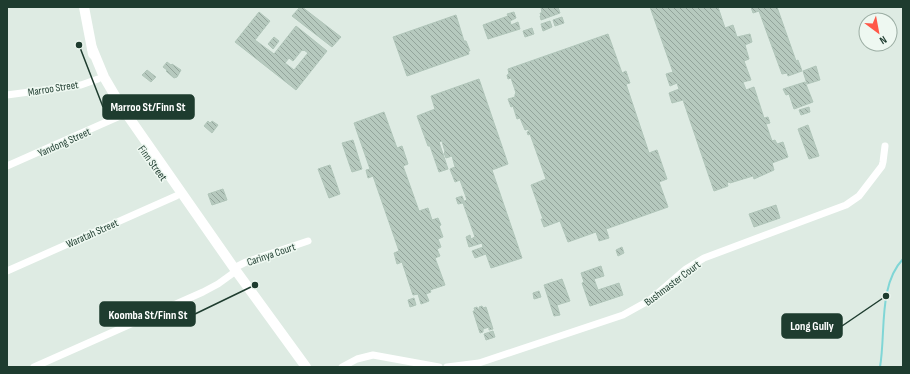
<svg xmlns="http://www.w3.org/2000/svg" width="910" height="374" viewBox="0 0 910 374" font-family="'Sofia Sans Condensed',sans-serif">
  <style>
    .lines { fill: none; stroke-linecap: round; stroke-linejoin: round }
    .stream { stroke: #80d6d6; stroke-width: 2 }
    .building { fill: url(#building-back-hatch); stroke: #b0c5b9; fill-rule: evenodd }
    .street { stroke: #fff; stroke-width: 7 }
    .secondary { stroke: #fff; stroke-width: 10 }
    .labels { text-anchor: middle; stroke-width: 3; stroke-linejoin: round; paint-order: stroke }
    .street-label { font-size: 11px; fill: #1e3c2f; stroke: #eef8f1 }
    .leader { fill: none; stroke: #1e3c2f; stroke-width: 1.5 }
    .callout-dot { fill: #1e3c2f; stroke: #eef8f1; stroke-width: 1.5 }
    .callout { fill: #1e3c2f; stroke: #1e3c2f; stroke-width: 1.5 }
    .callout-label { font-size: 12px; text-anchor: middle; font-weight: bold; fill: #fff }
  </style>
  <defs>
    <pattern id="building-back-hatch" width="6" height="6" patternUnits="userSpaceOnUse"><rect width="6" height="6" fill="#b6c9be"/><path d="M-1 5l2 2M0 0l6 6M5-1l2 2" fill="none" stroke="#93a49b"/></pattern>
  </defs>
  <rect width="100%" height="100%" fill="#deebe3"/>
  <g class="lines">
    <path class="stream" d="M880,367C886,333 878,285 903,259"/>
  </g>
  <g class="building">
    <polygon points="300,7 302,7 341,37 332,47 292,16"/>
    <polygon points="541,7 558,7 560,13 541,20 540,16 541,16 540,13 542,13"/>
    <polygon points="650,7 718,7 725,28 733,25 737,37 750,34 752,42 745,45 749,59 744,61 751,80 743,82 746,90 754,87 764,118 768,117 770,123 766,124 772,141 775,140 777,144 783,142 788,157 772,163 774,170 754,179 753,176 730,183 729,182 727,183 728,186 714,191 683,100 672,103 669,93 679,89 677,83 670,86 666,74 673,72"/>
    <polygon points="751,7 777,7 796,61 798,60 802,71 788,76 787,73 782,74 759,11 753,13"/>
    <path d="M259,12L270,21L255,40L274,54L296,26L327,51L296,90L235,42ZM302,50L303,51L304,50L308,53L294,70L285,63L289,58L293,61Z"/>
    <polygon points="514,12 516,18 510,21 511,25 518,22 520,29 488,39 483,25 508,16 507,14"/>
    <polygon points="456,15 464,41 466,41 470,51 468,51 469,54 407,76 393,37"/>
    <polygon points="562,17 564,23 555,26 553,20"/>
    <polygon points="550,21 552,27 543,31 541,24"/>
    <polygon points="532,28 534,34 525,37 523,31"/>
    <polygon points="608,34 622,73 626,71 630,83 626,84 649,153 657,150 667,179 659,182 668,207 606,229 609,238 599,241 596,232 568,242 560,221 544,227 541,219 543,219 531,185 546,179 530,134 528,135 527,132 529,131 529,129 525,130 520,118 517,119 513,106 511,107 508,99 515,97 515,94 516,93 511,78 508,79 507,75 509,74 508,69"/>
    <polygon points="274,37 279,41 273,49 268,44"/>
    <polygon points="167,62 171,65 172,64 181,70 177,77 174,78 166,71 167,70 163,67"/>
    <polygon points="816,66 820,80 807,84 803,71"/>
    <polygon points="147,70 156,77 151,82 142,75"/>
    <polygon points="479,79 508,164 492,170 522,258 491,268 486,254 475,258 472,251 483,247 482,243 469,247 466,237 470,235 471,239 475,237 463,203 458,204 456,198 462,196 464,201 467,200 460,180 455,182 450,169 455,167 452,156 446,158 444,153 445,152 442,141 439,142 448,169 439,172 430,146 428,146 417,116 435,109 431,96"/>
    <polygon points="805,82 813,102 794,109 789,94 786,95 783,89"/>
    <polygon points="809,107 810,112 801,115 799,110"/>
    <polygon points="384,112 397,148 402,146 408,164 403,166 419,211 428,208 432,220 438,218 441,225 439,226 443,237 438,239 441,247 437,249 440,256 435,258 445,285 430,290 431,292 426,294 429,301 421,304 418,294 413,295 402,262 397,264 394,253 399,251 373,176 368,178 366,170 370,169 354,123"/>
    <polygon points="208,121 210,123 212,121 218,125 212,133 204,126"/>
    <polygon points="808,125 819,156 809,159 798,129"/>
    <polygon points="353,140 362,169 352,172 342,143"/>
    <polygon points="330,165 340,194 329,198 318,169"/>
    <polygon points="223,189 227,200 212,205 208,194"/>
    <polygon points="776,205 780,218 754,227 749,214"/>
    <polygon points="622,247 624,253 618,256 616,250"/>
    <polygon points="601,266 604,276 594,279 598,290 619,283 623,295 590,306 582,283 584,282 581,273"/>
    <polygon points="562,279 570,301 557,305 560,315 554,316 544,285"/>
    <polygon points="539,291 541,297 534,299 533,293"/>
    <polygon points="414,298 416,305 410,307 408,300"/>
    <polygon points="482,306 483,308 486,307 493,329 489,330 489,327 483,329 483,332 480,333 473,311 475,311 474,308 477,307 478,309 480,309 479,307"/>
    <polygon points="493,331 495,337 486,340 484,334"/>
  </g>
  <g class="lines">
    <g class="street">
      <polyline points="7,95 81,85 98,79"/>
      <polyline points="7,166 120,116"/>
      <polyline points="234,268 246,262 308,241"/>
      <polyline points="7,271 176,196"/>
      <polyline points="34,367 203,292 218,284 236,271"/>
      <polyline points="342,367 357,359 373,355 439,367"/>
      <polyline points="447,367 479,363 623,315 650,300 686,269 704,258 846,205 859,196 882,166 883,162 885,146"/>
    </g>
    <g class="secondary">
      <polyline points="84,7 93,54"/>
      <polyline points="92,48 104,77 121,106 234,268 306,367"/>
    </g>
  </g>
  <g class="labels">
    <g class="street-label">
      <text transform="translate(53 88) rotate(-9)" y="4">Marroo Street</text>
      <text transform="translate(64 142) rotate(-24)" y="4">Yandong Street</text>
      <text transform="translate(153 163) rotate(54)" y="4">Finn Street</text>
      <text transform="translate(92 233) rotate(-24)" y="4">Waratah Street</text>
      <text transform="translate(271 254) rotate(-19)" y="4">Carinya Court</text>
      <text transform="translate(672 283) rotate(-37)" y="4">Bushmaster Court</text>
    </g>
  </g>
  <path class="leader" d="M79 45L103 107M255 285L195 314M886 296L842 326"/>
  <g class="callout-dot">
    <circle cx="79" cy="45" r="4"/>
    <circle cx="255" cy="285" r="4"/>
    <circle cx="886" cy="296" r="4"/>
  </g>
  <g class="callout">
    <rect x="103" y="95" width="91" height="24" rx="4"/>
    <rect x="100" y="302" width="95" height="24" rx="4"/>
    <rect x="782" y="314" width="60" height="24" rx="4"/>
  </g>
  <g class="callout-label">
    <text x="148" y="111">Marroo St/Finn St</text>
    <text x="148" y="319">Koomba St/Finn St</text>
    <text x="812" y="330">Long Gully</text>
  </g>
  <rect width="910" height="374" fill="none" stroke="#1e3c2f" stroke-width="16"/>
  <g transform="translate(878 32) rotate(148)"><circle r="19" fill="#eef8f1" stroke="#9bada3"/>
  <path d="M0-3L7 15L0 10L-7 15Z" fill="#ff5848"/>
  <text y="-6" font-size="11" font-weight="bold" text-anchor="middle" fill="#1e3c2f">N</text>
  </g>
</svg>
